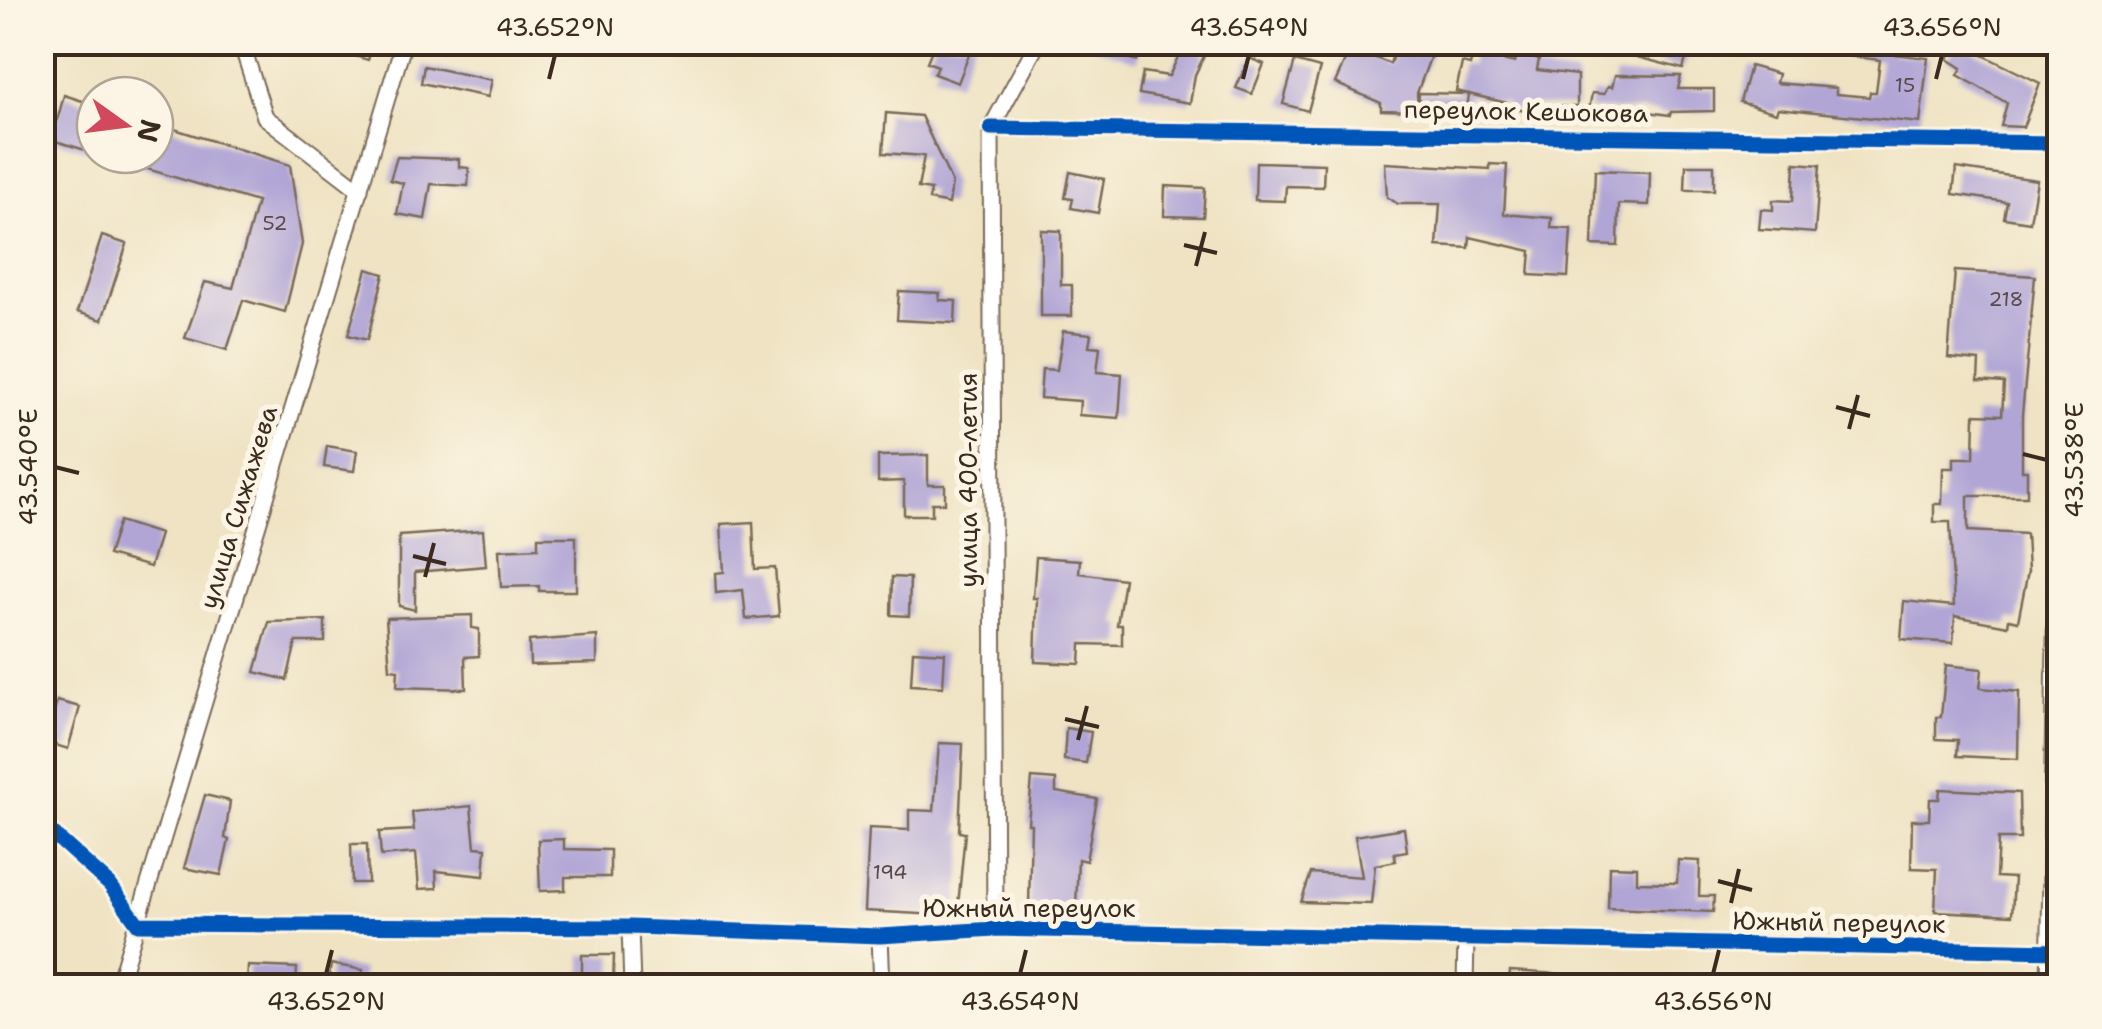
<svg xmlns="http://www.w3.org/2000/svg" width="2102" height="1029" viewBox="0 0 2102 1029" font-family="'Shantell Sans',sans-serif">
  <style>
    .building { fill: #b0a5d5 }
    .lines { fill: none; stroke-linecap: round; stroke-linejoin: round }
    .street-casing { stroke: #7a6b58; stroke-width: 19 }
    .street { stroke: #fff; stroke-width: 15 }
    .cycleway-casing { stroke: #fcf5e5; stroke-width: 21 }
    .cycleway { stroke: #0057b8; stroke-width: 15 }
    .ticks { fill: none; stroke: #3b2a1e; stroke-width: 4 }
    .labels { text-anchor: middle; stroke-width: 10; stroke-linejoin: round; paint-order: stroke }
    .number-label { font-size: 20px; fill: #58494c }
    .street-label { font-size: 25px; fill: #3b2a1e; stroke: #fcf5e5 }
    .neatline { fill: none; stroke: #3b2a1e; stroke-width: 4 }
    .ticks-label { font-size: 25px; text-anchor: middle; fill: #3b2a1e }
  </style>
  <rect width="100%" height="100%" fill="#fcf5e5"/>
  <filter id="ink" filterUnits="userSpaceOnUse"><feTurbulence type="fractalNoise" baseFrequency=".01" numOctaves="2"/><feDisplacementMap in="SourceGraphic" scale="20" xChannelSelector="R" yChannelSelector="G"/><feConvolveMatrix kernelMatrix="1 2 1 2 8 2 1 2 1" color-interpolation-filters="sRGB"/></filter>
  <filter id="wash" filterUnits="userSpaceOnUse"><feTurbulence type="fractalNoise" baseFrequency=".0048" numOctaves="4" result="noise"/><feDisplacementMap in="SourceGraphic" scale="40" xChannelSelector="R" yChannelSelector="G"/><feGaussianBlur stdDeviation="2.25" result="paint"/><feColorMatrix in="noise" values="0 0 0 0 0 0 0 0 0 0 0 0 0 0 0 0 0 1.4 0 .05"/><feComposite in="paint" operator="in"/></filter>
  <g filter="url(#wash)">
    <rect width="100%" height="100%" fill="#efe3c3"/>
    <g id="blocks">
      <g class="building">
        <polygon points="323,42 374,42 368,60 323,46"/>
        <polygon points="935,42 974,42 958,83 934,74 938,66 927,62"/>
        <polygon points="1091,42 1142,42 1137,61 1091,46"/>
        <polygon points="1185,42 1200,42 1198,50 1205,54 1195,75 1190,103 1139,94 1143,72 1169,76"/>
        <polygon points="1397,42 1436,42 1417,93 1418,111 1381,110 1381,103 1335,83 1351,47 1390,64"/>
        <polygon points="1603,42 1691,42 1683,69 1602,48"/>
        <polygon points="1826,42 1895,42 1893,54 1928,58 1920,123 1778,108 1776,113 1740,102 1750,66 1778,74 1776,83 1836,88 1836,94 1869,97 1870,92 1876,92 1880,60 1826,53"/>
        <polygon points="1956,42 2040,83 2023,127 2001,126 2007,103 1958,75 1962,68 1948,59"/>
        <polygon points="1473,53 1515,63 1517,54 1539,59 1537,70 1577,75 1577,107 1531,106 1530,112 1506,107 1507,103 1456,91 1462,63 1470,65"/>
        <polygon points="1249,58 1264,64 1252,94 1236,88"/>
        <polygon points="1295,61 1320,68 1308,111 1283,104"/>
        <polygon points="424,66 492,80 488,97 421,83"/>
        <polygon points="1615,75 1681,76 1678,89 1714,89 1714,111 1671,112 1670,115 1641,111 1589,110 1592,93 1604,94 1608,86 1612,87"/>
        <polygon points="1419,93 1469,94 1467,109 1418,107"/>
        <polygon points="64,95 95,105 95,153 52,140"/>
        <polygon points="886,113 921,116 952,183 949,204 929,200 931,190 918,188 924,156 883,153"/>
        <polygon points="155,123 290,165 302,244 285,312 243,300 227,350 185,338 205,282 233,288 257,202 114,159 115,155 155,155"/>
        <polygon points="397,157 459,159 459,167 469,168 468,186 431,184 425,219 397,214 403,183 390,180"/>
        <polygon points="1256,162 1324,164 1323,187 1286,186 1285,201 1255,200"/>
        <polygon points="1385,163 1490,169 1490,164 1507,165 1504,214 1552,218 1551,228 1571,229 1568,277 1529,275 1531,251 1470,237 1469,248 1437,246 1440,204 1398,204 1387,197"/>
        <polygon points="1795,163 1820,165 1815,233 1759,229 1761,209 1773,210 1773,200 1793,201"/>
        <polygon points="1686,165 1714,165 1714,190 1685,190"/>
        <polygon points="1956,168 2037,180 2030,222 2004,218 2007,202 1953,194"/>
        <polygon points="1595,170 1650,172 1649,205 1619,204 1618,246 1592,245"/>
        <polygon points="1070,172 1104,179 1098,213 1071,208 1073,199 1065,198"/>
        <polygon points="1165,186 1205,188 1203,217 1164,216"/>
        <polygon points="1041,230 1061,231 1061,285 1072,285 1072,316 1041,316"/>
        <polygon points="102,236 127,244 102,320 77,312"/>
        <polygon points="367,269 384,274 367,340 348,335"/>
        <polygon points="1955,271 2035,276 2022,415 2022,470 2027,470 2027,496 1968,496 1968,531 2026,534 2028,571 2018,621 2009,619 2008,626 1955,616 1953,643 1901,639 1904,601 1954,606 1950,522 1934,522 1934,504 1942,504 1943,468 1954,468 1954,458 1974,458 1975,414 2002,415 2004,383 1978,381 1979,361 1948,358"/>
        <polygon points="899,291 940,293 939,300 956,301 955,323 897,320"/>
        <polygon points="1063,331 1091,334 1089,346 1100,347 1097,372 1122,374 1119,418 1079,415 1080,401 1040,398 1042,369 1057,370"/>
        <polygon points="327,446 357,451 354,471 324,467"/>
        <polygon points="928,455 928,485 945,485 945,503 932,503 932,515 904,515 904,481 878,482 878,456"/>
        <polygon points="119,521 160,534 150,567 108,555"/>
        <polygon points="753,522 755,569 775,568 779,616 746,619 743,590 716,593 715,573 724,572 721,524"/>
        <polygon points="483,530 486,566 415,572 415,610 399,606 399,536"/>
        <polygon points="538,537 576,537 576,591 539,591 539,586 501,587 499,550 538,548"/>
        <polygon points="1036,557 1080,560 1079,573 1124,579 1117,625 1122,625 1122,645 1081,644 1080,664 1035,662 1037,598 1033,598"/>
        <polygon points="892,577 910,578 909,616 891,615"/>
        <polygon points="472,615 472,628 479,629 479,656 465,657 466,689 397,687 398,670 390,669 386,618"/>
        <polygon points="325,620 325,642 296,642 287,680 255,672 269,622"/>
        <polygon points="597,636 597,663 530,665 529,641"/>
        <polygon points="913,651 945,653 943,687 911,685"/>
        <polygon points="1946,665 1982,669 1980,688 2019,692 2018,759 1957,756 1958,740 1936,739 1936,717 1941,717"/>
        <polygon points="57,701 80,707 68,749 46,742"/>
        <polygon points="1066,728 1091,732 1086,763 1064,760"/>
        <polygon points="939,743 963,744 959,832 965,833 957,916 865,911 869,828 909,830 909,810 934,811"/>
        <polygon points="1032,778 1056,780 1056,792 1097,799 1086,861 1078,859 1076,907 1029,905 1031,824 1028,824"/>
        <polygon points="1940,789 2019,793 2020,839 1998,839 1996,877 2014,878 2012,915 1935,911 1937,869 1911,868 1912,820 1929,820 1930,799 1939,799"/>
        <polygon points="205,795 230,801 225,838 229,840 221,875 184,868"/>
        <polygon points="471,806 475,847 486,848 484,876 436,871 437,888 419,889 416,853 381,856 379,832 414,830 412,812"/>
        <polygon points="1404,828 1407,851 1394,853 1396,861 1375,865 1371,904 1301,902 1311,873 1362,877 1355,836"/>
        <polygon points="564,839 564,849 610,850 610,877 565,877 565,890 540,891 538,840"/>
        <polygon points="351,844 367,844 368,883 352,883"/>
        <polygon points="1678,860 1700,861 1699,896 1714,896 1713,912 1608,908 1609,866 1637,867 1637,882 1677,883"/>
        <polygon points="582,955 614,955 613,986 582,986"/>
        <polygon points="331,964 363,970 360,986 337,986 337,983 328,982"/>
        <polygon points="248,966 297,968 296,986 247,986"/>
        <polygon points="1510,971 1559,974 1559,986 1509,986"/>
      </g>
    </g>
  </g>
  <g filter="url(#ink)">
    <use href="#blocks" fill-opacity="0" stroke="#7a6b58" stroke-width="2.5"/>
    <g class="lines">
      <defs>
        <g id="street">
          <polyline points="241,42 265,117 360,190"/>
          <polyline points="991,128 2060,143"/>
          <polyline points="42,824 110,885 138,924 630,927 880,936 995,929 2060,951"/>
          <polyline points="630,927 632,986"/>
          <polyline points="995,929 991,128 1038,42"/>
          <polyline points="880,936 882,986"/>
          <polyline points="118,986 404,42"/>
          <polyline points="1465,986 1466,939"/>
          <polyline points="2049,986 2060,362"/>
        </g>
      </defs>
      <use href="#street" class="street-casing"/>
      <use href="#street" class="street"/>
      <defs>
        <g id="cycleway">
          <polyline points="991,128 2060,143"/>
          <polyline points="42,824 110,885 138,924 630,927 880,936 995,929 2060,951"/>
        </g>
      </defs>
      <use href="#cycleway" class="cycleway-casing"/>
      <use href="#cycleway" class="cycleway"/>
    </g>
  </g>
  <path class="ticks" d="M549,79L555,55M1243,79L1249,55M1936,79L1942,55M1184,245L1217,253M1196,266L1205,232M1836,407L1870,416M1849,429L1858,395M2023,454L2047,460M55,467L79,473M413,556L446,564M425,577L434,543M1065,719L1099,727M1078,740L1087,706M1718,881L1752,890M1731,903L1739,869M326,974L332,950M1020,974L1026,950M1713,974L1719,950"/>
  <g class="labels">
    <g class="number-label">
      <text x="1905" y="92">15</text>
      <text x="275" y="230">52</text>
      <text x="2006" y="306">218</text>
      <text x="890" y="879">194</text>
    </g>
    <g class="street-label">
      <text transform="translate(1526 111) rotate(1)" y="9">переулок Кешокова</text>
      <text transform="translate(968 480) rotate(-90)" y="9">улица 400-летия</text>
      <text transform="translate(238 507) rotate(-73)" y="9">улица Сижажева</text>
      <text x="1029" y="917">Южный переулок</text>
      <text transform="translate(1839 922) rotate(1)" y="9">Южный переулок</text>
    </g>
  </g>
  <rect width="2102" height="1029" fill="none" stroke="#fcf5e5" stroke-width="110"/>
  <g transform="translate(125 125) rotate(104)"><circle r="48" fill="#fcf5e5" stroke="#afa495" stroke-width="2.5"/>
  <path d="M0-8L18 38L0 25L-18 38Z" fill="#d1495b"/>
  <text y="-15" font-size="28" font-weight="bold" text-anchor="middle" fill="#3b2a1e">N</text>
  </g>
  <rect x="55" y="55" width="1992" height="919" class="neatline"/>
  <g class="ticks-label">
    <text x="555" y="36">43.652°N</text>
    <text x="1249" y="36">43.654°N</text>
    <text x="1942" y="36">43.656°N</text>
    <text transform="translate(2074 460) rotate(-90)" y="9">43.538°E</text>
    <text transform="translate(28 467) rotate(-90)" y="9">43.540°E</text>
    <text x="326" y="1010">43.652°N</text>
    <text x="1020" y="1010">43.654°N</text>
    <text x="1713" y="1010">43.656°N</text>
  </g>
</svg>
